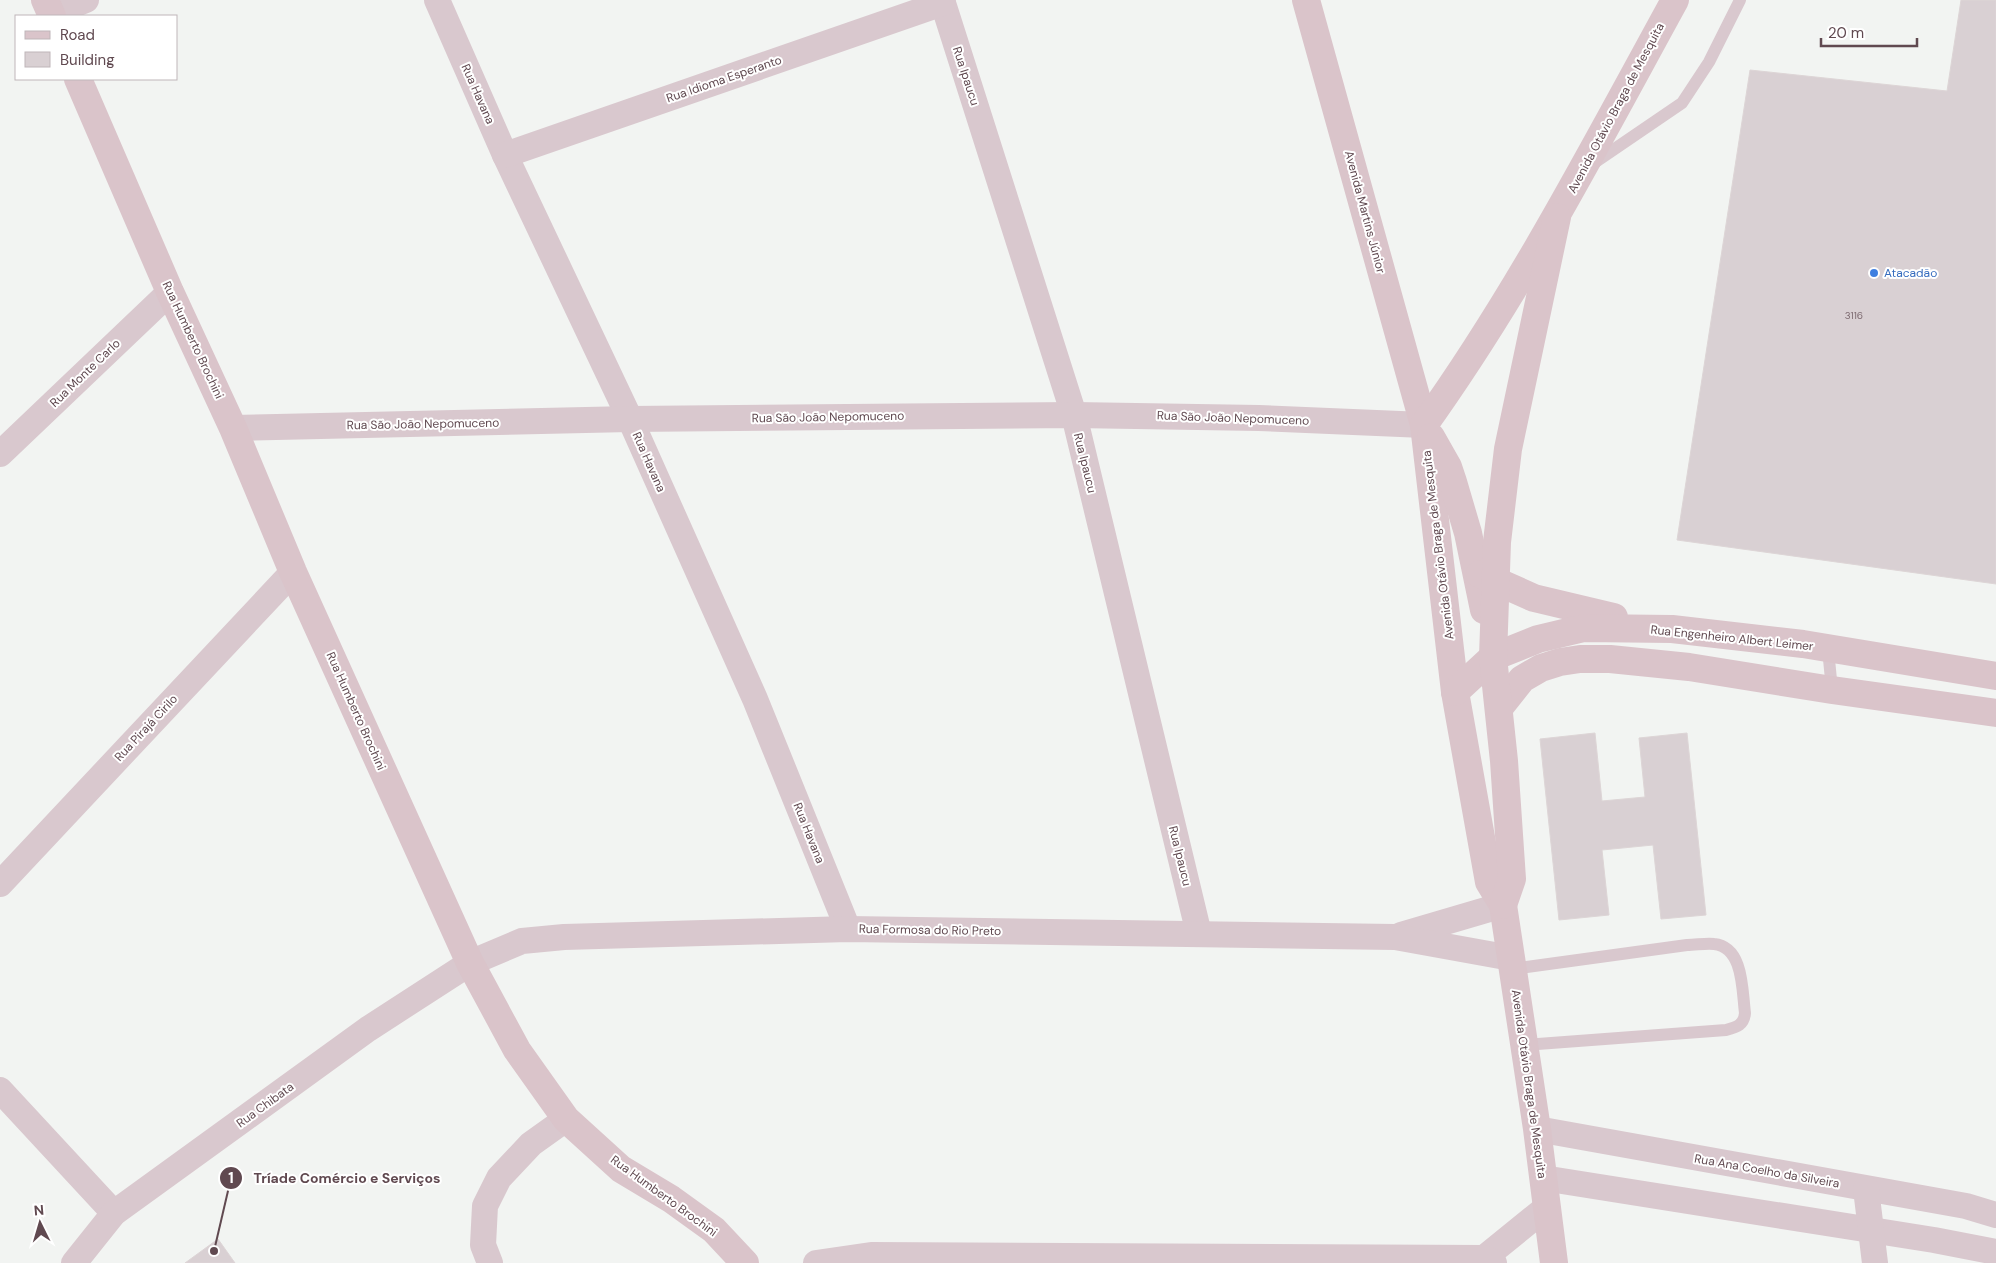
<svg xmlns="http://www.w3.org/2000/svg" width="1996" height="1263" viewBox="0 0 1996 1263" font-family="'DM Sans',sans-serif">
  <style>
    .building { fill: #d9d0d3; stroke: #ddd5d6 }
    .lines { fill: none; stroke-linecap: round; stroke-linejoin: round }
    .lane { stroke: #d9c8ce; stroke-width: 12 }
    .street { stroke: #d9c8ce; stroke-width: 26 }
    .secondary { stroke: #dac4ca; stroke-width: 28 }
    .shop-dot { fill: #3f7fe0; stroke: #fff; stroke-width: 2 }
    .labels { text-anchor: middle; stroke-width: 4; stroke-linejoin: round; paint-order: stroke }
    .number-label { font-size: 10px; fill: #7e6b71 }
    .street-label { font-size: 12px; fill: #604950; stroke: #fff }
    .shop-label { font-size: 12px; fill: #366cbe; stroke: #fff; text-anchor: start }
    .leader { fill: none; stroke: #604950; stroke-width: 2 }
    .callout-dot { fill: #604950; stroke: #fff; stroke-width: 2 }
    .mark-label { font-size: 15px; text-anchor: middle; font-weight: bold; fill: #fff }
    .callout-label { font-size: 14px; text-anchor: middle; font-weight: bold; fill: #604950; stroke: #fff; stroke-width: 4; stroke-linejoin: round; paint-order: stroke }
  </style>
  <rect width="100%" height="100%" fill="#f2f4f2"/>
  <g class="building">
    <polygon points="1961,0 1996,0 1996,584 1677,540 1750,70 1947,91"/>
    <polygon points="1595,733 1602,801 1645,797 1639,738 1687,733 1706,915 1661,919 1653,845 1602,850 1609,915 1559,920 1540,739"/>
    <polygon points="218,1239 235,1263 185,1263"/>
  </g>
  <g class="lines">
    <g class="lane">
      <polyline points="1594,163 1682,103 1709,62 1740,0"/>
      <polyline points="1828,649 1832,690"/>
      <path d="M1512,969L1687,945C1696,945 1706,943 1714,944C1744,947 1742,991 1745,1013C1744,1025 1737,1027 1726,1030L1524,1045"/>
    </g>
    <g class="street">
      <polyline points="437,0 505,155 630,419 755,699 848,929"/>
      <polyline points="942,0 1074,415 1199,934"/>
      <polyline points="51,14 86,0"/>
      <polyline points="505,155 943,3"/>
      <polyline points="233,428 630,419 1074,415 1259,418 1424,425"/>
      <polyline points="0,454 170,292"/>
      <polyline points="0,884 293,572"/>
      <polyline points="1401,935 1503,905"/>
      <polyline points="0,1090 114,1213"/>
      <polyline points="1537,1129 1966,1206 1996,1215"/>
      <polyline points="1543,1178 1934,1240 1996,1252"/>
      <polyline points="1866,1189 1875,1263"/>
      <polyline points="1484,1258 1547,1207"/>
      <polyline points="74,1263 114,1213 368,1029 470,963 522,941 564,937 848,929 1395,937 1511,958"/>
      <polyline points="490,1263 483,1245 485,1206 499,1178 531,1144 566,1119"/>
      <polyline points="816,1263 871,1255 1484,1258 1494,1263"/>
    </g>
    <g class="secondary">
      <polyline points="45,0 52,16"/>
      <polyline points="1306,0 1424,425 1455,692 1489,882 1503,905 1537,1129 1554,1263"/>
      <polyline points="78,79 170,292 233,428 293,572 470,963 517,1050 566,1119 621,1169 671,1199 714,1230 745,1263"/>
      <path d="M1424,425C1520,291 1596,144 1675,0"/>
      <polyline points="1431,437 1448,467 1453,482 1468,533 1484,610"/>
      <polyline points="1480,574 1534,598 1614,617"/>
      <polyline points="1455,692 1493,657 1538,639 1584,628 1672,629 1803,644 1996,676"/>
      <polyline points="1499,708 1522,679 1541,668 1560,662 1580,659 1610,659 1689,667 1832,690 1996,713"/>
      <polyline points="1503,905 1512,879 1504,761 1493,657 1497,542 1508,449 1557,217"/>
    </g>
  </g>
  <circle class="shop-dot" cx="1874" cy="273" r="5"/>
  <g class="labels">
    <g class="number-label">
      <text x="1854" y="319">3116</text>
    </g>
    <g class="street-label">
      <text transform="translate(966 76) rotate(72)" y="4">Rua Ipaucu</text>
      <text transform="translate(724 79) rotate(-19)" y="4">Rua Idioma Esperanto</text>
      <text transform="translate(478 94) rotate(66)" y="4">Rua Havana</text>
      <text transform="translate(1616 108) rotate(-62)" y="4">Avenida Otávio Braga de Mesquita</text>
      <text transform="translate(1365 212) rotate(75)" y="4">Avenida Martins Júnior</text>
      <text transform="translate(193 340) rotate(65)" y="4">Rua Humberto Brochini</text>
      <text transform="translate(85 373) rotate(-44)" y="4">Rua Monte Carlo</text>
      <text transform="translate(828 417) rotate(-1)" y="4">Rua São João Nepomuceno</text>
      <text transform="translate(1233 418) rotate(2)" y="4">Rua São João Nepomuceno</text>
      <text transform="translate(423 424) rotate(-1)" y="4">Rua São João Nepomuceno</text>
      <text transform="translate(649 462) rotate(66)" y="4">Rua Havana</text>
      <text transform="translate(1085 463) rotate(76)" y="4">Rua Ipaucu</text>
      <text transform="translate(1438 545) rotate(-97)" y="4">Avenida Otávio Braga de Mesquita</text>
      <text transform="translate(1732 638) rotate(6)" y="4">Rua Engenheiro Albert Leimer</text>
      <text transform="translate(356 711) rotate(66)" y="4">Rua Humberto Brochini</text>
      <text transform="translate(146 728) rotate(-47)" y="4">Rua Pirajá Cirilo</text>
      <text transform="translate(809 833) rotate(68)" y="4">Rua Havana</text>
      <text transform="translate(1180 856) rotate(76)" y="4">Rua Ipaucu</text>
      <text transform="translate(930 930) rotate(1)" y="4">Rua Formosa do Rio Preto</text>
      <text transform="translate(1529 1084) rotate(82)" y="4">Avenida Otávio Braga de Mesquita</text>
      <text transform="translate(265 1105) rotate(-36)" y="4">Rua Chibata</text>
      <text transform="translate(1767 1171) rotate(10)" y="4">Rua Ana Coelho da Silveira</text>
      <text transform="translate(664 1196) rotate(36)" y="4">Rua Humberto Brochini</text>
    </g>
    <g class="shop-label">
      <text x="1884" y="277">Atacadão</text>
    </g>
  </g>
  <path class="leader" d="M214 1251L231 1178"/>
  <g class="callout-dot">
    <circle cx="214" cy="1251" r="5"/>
    <circle cx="231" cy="1178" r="12"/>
  </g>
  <g class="mark-label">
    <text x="231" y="1183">1</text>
  </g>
  <g class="callout-label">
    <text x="347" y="1183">Tríade Comércio e Serviços</text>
  </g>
  <rect x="15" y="15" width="162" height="65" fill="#ffffff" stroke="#bfb6b9"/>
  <rect x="25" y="31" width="25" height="8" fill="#dac4ca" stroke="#bfb6b9"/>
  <text x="60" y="40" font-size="15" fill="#604950">Road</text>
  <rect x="25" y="52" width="25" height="15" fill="#d9d0d3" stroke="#bfb6b9"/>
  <text x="60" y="65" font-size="15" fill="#604950">Building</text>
  <g transform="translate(40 1223) rotate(355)" stroke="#ffffff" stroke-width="4" paint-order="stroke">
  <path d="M0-4L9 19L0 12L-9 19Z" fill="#604950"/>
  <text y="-8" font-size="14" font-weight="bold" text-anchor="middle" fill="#604950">N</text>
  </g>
  <path d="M1821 38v8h96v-8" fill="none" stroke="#604950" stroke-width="2.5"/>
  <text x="1828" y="38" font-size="15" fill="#604950" stroke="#ffffff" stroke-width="4" paint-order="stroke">20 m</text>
</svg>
